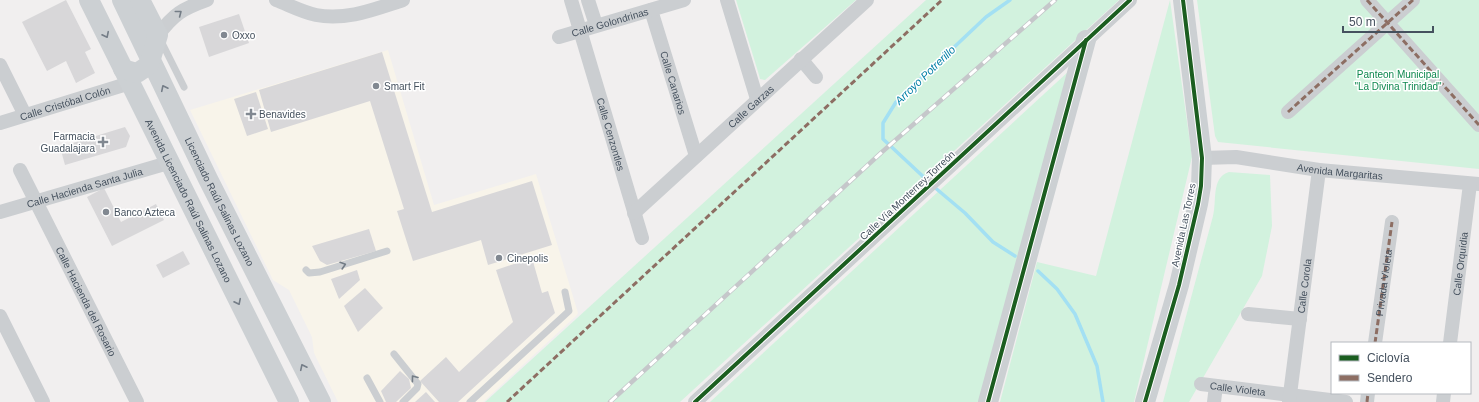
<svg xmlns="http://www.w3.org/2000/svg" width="1479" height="402" viewBox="0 0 1479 402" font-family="Helvetica,sans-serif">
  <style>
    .commercial { fill: #f8f4ea }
    .green { fill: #d2f2de }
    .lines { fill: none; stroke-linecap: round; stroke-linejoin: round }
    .stream { stroke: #a3e0f3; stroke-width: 3.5 }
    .building { fill: #d8d7d9 }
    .lane { stroke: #cbced1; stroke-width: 7 }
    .street { stroke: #cbced1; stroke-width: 14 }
    .secondary { stroke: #ccd0d3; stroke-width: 20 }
    .rail-casing { stroke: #c5c7ca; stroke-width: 4.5 }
    .rail { stroke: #fff; stroke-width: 3; stroke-dasharray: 9; stroke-linecap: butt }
    .quiet { stroke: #8d6e63; stroke-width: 3; stroke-dasharray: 6 3; stroke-linecap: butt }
    .cycleway-casing { stroke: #fff; stroke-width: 6 }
    .cycleway { stroke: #1b5e20; stroke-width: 4 }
    .oneway { stroke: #747d86 }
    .oneway2 { stroke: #747d87 }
    .poi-dot { fill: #818891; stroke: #fff; stroke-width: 1.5 }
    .labels { text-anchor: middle; stroke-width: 3; stroke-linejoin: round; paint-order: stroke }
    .street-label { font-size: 10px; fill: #45515e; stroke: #fff }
    .poi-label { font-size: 10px; fill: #45515e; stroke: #fff; text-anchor: start }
    .park-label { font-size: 10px; fill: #0d884e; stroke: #fff }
    .water-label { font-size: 11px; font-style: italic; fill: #027fa6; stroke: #fff }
  </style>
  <rect width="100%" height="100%" fill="#f1efef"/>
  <polygon class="commercial" points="388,50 434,205 536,174 578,313 577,315 483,402 338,402 314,353 312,337 289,290 273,280 190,110"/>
  <g class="green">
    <polygon points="736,0 856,0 765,80 760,79 759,75"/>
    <polygon points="926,0 1119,0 680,402 485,402"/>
    <polygon points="1170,0 1192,157 1134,402 1000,402 1037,262 1096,276"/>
    <polygon points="1197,0 1479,0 1479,169 1218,142 1215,136"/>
    <polygon points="1069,71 980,402 710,402"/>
    <path d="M1229,172L1270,175L1272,226L1262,276L1189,402H1163L1213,216C1217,201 1211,177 1229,172Z"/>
  </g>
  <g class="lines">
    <g class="stream">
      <polyline points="929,182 883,139 883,123 896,102 986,17 1010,0"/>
      <polyline points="933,186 965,213 993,242 1015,256"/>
      <polyline points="1038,271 1057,289 1075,314 1097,366 1103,402"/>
    </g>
  </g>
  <g class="building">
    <polygon points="66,0 91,49 85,52 95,73 76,83 66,61 47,71 22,22"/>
    <polygon points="239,14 249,43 209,57 199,27"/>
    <polygon points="382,52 432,212 532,181 552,245 488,265 481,240 413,261 397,211 404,209 370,101 271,132 259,90"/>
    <polygon points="256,92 268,129 247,136 234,99"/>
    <polygon points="125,127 130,136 126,147 65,165 60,147"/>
    <polygon points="104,188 121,222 156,204 164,220 112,246 87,197"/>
    <polygon points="369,229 376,251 327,265 320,261 312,246"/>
    <polygon points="183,251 190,264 163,278 156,265"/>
    <polygon points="532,258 542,293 548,291 555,313 458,402 439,402 420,381 446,357 459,372 513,322 496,270"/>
    <polygon points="357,270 360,280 339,299 331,279"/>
    <polygon points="365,288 383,308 358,332 344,306"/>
    <polygon points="400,371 409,379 411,388 396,402 386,402 381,391"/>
    <polygon points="426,392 435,402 415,402"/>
  </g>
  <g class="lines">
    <g class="lane">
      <polyline points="161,41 184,87"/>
      <polyline points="306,270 309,273 320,272 387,251"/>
      <polyline points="394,354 418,384 417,388 403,402"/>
      <polyline points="367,378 380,402"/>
      <polyline points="470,402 569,311 565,292"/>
    </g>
    <g class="street">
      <path d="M276,0C289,5 302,12 316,15C346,21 375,9 403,0"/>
      <path id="s1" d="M571,0L642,238"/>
      <polyline points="588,0 596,25"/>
      <polyline points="727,0 757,99"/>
      <polyline points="1367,0 1479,125"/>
      <path id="s2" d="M651,10L696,156"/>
      <path d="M158,35C174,14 182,9 207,0"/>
      <path id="s3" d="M559,37L684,0"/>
      <polyline points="801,59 816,77"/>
      <polyline points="0,65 25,115"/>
      <polyline points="1288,112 1413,0"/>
      <path id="s4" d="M0,123L130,83"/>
      <path id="s5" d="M1202,158L1236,157L1319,170L1479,184"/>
      <path id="s6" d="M20,170L137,402"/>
      <path id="s7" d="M0,212L168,163"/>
      <path id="s8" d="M634,213L867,0"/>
      <polyline points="1248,314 1300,319"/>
      <polyline points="0,316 43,402"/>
      <path id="s9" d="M1375,343L1392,222"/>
      <path id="s10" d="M1450,343L1470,184"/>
      <path id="s11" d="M1201,384L1346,402"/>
      <polyline points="695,402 1130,0"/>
      <polyline points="1214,402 1216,386"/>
      <path id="s12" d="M1289,402L1319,170"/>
      <polyline points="1367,402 1368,393"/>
      <polyline points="1443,402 1444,393"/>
    </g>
    <g class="secondary">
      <path id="s13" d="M89,0L289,402"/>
      <path id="s14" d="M122,0L208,179L321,402"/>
      <polyline points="123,69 137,73 149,65 158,35 140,0"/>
      <polyline points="988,402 1086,40"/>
      <polyline points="1145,402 1179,285 1198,204 1201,186 1202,158 1183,0"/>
    </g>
    <defs>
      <polyline id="rail" points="610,402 882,152 1055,0"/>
    </defs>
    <use href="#rail" class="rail-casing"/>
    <use href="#rail" class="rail"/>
    <g class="quiet">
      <polyline points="1367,0 1479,125"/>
      <polyline points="1288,112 1413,0"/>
      <polyline points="1375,343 1392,222"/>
      <polyline points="507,402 942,0"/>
      <polyline points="1367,402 1368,393"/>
    </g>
    <defs>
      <g id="cycleway">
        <polyline points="695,402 1130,0"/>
        <polyline points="988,402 1086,40"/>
        <polyline points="1145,402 1179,285 1198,204 1201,186 1202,158 1183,0"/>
      </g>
    </defs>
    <use href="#cycleway" class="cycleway-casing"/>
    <use href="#cycleway" class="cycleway"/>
  </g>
  <defs><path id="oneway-chevron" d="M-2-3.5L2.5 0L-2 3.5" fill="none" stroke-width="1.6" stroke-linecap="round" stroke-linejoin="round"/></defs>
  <g class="oneway">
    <use href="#oneway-chevron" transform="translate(179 13) rotate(-38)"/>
    <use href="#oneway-chevron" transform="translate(343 265) rotate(-17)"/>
    <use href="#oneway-chevron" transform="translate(414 378) rotate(-127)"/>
  </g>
  <g class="oneway2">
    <use href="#oneway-chevron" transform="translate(106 35) rotate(64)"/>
    <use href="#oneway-chevron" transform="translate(164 88) rotate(-116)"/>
    <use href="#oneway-chevron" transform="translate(238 302) rotate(64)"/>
    <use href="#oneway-chevron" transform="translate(303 367) rotate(-116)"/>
  </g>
  <g class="poi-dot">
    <circle cx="224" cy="35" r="4"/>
    <circle cx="376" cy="86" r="4"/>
    <path d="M249 108h4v4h4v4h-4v4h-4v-4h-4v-4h4z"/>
    <path d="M101 136h4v4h4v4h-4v4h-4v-4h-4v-4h4z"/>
    <circle cx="106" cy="212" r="4"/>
    <circle cx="499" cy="258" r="4"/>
  </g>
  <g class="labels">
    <g class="street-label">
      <text dy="4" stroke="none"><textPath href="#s3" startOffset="53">Calle Golondrinas</textPath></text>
      <text dy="4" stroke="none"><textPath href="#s2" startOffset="76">Calle Canarios</textPath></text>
      <text dy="4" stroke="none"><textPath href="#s4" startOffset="68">Calle Cristóbal Colón</textPath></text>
      <text dy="4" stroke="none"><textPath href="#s8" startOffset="158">Calle Garzas</textPath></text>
      <text dy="4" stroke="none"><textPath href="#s1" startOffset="140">Calle Cenzontles</textPath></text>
      <text dy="4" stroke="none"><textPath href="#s5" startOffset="139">Avenida Margaritas</textPath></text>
      <text dy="4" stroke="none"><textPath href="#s7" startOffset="88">Calle Hacienda Santa Julia</textPath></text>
      <text transform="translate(907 195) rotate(-43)" y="4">Calle Vía Monterrey-Torreón</text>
      <text dy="4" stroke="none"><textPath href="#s13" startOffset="224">Avenida Licenciado Raúl Salinas Lozano</textPath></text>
      <text dy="4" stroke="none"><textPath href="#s14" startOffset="224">Licenciado Raúl Salinas Lozano</textPath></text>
      <text transform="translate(1183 225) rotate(-78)" y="4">Avenida Las Torres</text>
      <text dy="4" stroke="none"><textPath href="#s10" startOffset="80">Calle Orquídia</textPath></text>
      <text dy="4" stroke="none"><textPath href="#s9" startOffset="61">Privada Violeta</textPath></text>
      <text dy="4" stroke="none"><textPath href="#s12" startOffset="117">Calle Corola</textPath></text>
      <text dy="4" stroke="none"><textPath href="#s6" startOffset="147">Calle Hacienda del Rosario</textPath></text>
      <text dy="4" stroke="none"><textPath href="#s11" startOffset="37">Calle Violeta</textPath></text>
    </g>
    <g class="poi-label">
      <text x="232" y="39">Oxxo</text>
      <text x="384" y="90">Smart Fit</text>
      <text x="259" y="118">Benavides</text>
      <text x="95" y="140" text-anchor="end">Farmacia<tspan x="95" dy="12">Guadalajara</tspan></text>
      <text x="114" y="216">Banco Azteca</text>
      <text x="507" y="262">Cinepolis</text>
    </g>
    <g class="park-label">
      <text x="1398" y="78">Panteon Municipal<tspan x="1398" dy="12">"La Divina Trinidad"</tspan></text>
    </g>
    <g class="water-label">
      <text transform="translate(925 75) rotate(-44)" y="4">Arroyo Potrerillo</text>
    </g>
  </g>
  <rect x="1331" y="342" width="140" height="52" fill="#ffffff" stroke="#b5b9bf"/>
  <rect x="1339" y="355" width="20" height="6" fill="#1b5e20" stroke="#b5b9bf"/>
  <text x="1367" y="362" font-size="12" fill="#45515e">Ciclovía</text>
  <rect x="1339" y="375" width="20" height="6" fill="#8d6e63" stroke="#b5b9bf"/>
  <text x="1367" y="382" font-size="12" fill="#45515e">Sendero</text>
  <path d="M1343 26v6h90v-6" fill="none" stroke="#45515e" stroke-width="2"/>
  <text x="1349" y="26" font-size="12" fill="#45515e" stroke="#ffffff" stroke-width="3" paint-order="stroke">50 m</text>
</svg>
